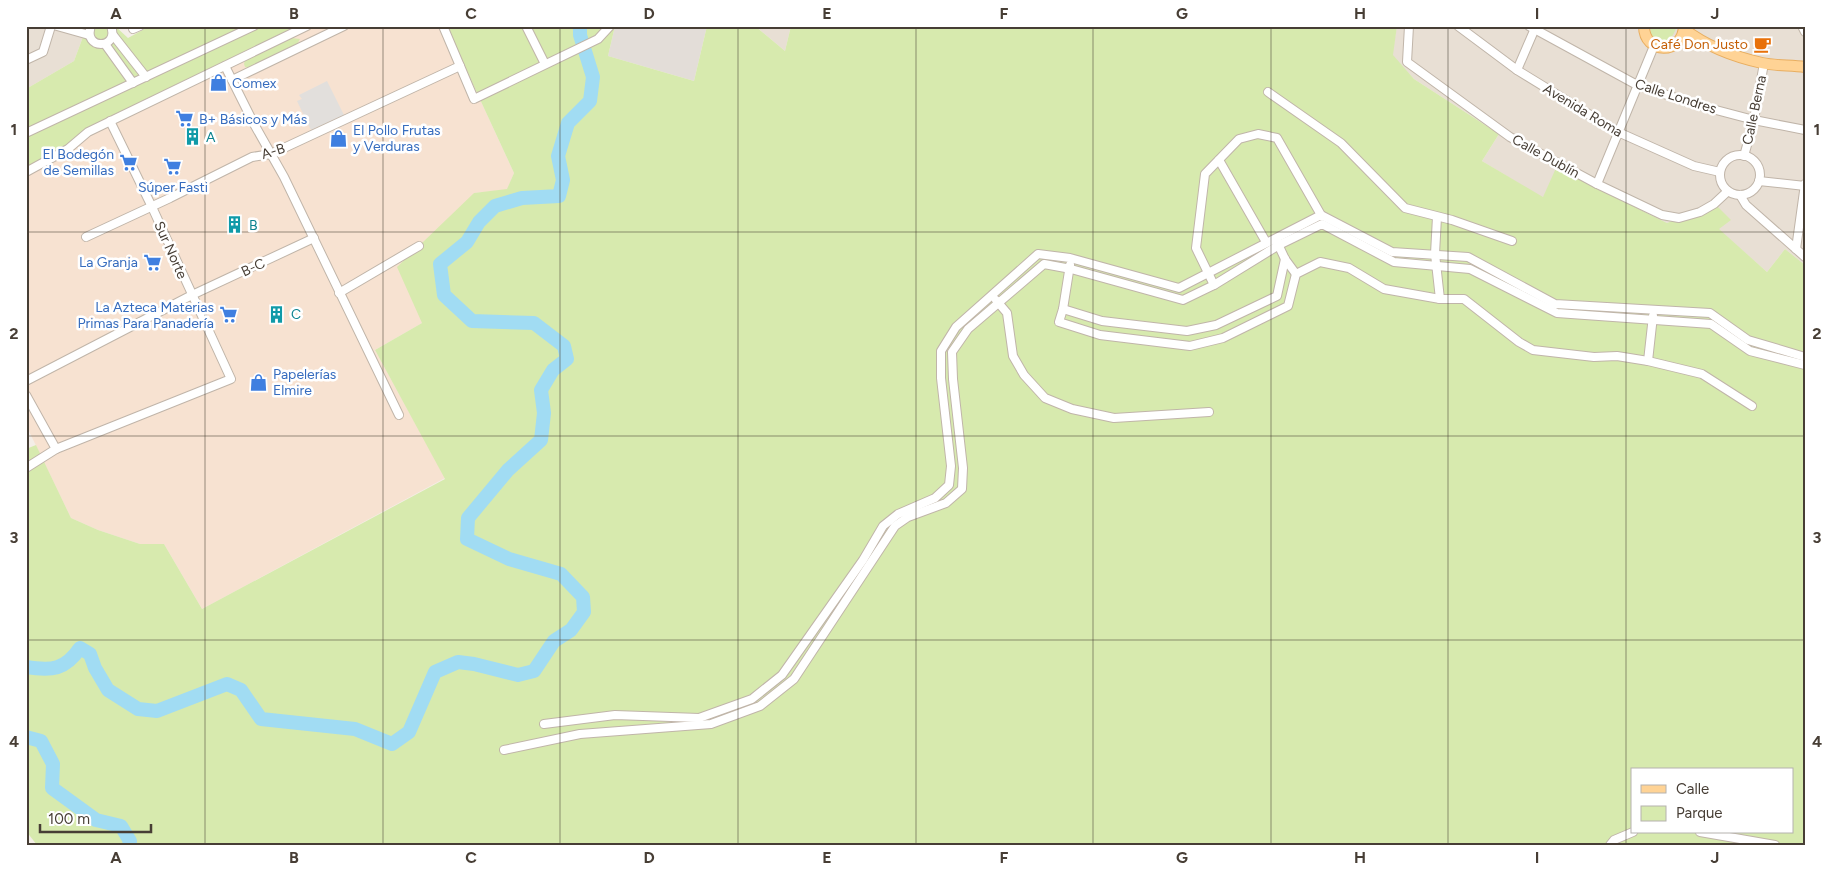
<svg xmlns="http://www.w3.org/2000/svg" width="1831" height="871" viewBox="0 0 1831 871" font-family="Figtree,sans-serif">
  <style>
    .residential { fill: #e8dfd4 }
    .commercial { fill: #f7e2d1 }
    .industrial { fill: #e3ddd8 }
    .green { fill: #d7eaae; fill-rule: evenodd }
    .parking { fill: #e2dfdc }
    .lines { fill: none; stroke-linecap: round; stroke-linejoin: round }
    .river { stroke: #a1dcf3; stroke-width: 14 }
    .minor-casing { stroke: #c0b5a9; stroke-width: 10 }
    .major-casing { stroke: #e8ae60; stroke-width: 12 }
    .minor { stroke: #fff; stroke-width: 8 }
    .major { stroke: #ffd395; stroke-width: 10 }
    .grid { fill: none; stroke: #473e35; stroke-width: 1; stroke-opacity: 0.55 }
    .labels { text-anchor: middle; stroke-width: 5; stroke-linejoin: round; paint-order: stroke }
    .food-label { font-size: 14px; fill: #c56008; stroke: #fff; text-anchor: end }
    .shop-label { font-size: 14px; fill: #366cbe; stroke: #fff; text-anchor: start }
    .street-label { font-size: 14px; fill: #473e35; stroke: #fff }
    .culture-label { font-size: 14px; fill: #0d838f; stroke: #fff; text-anchor: start }
    .neatline { fill: none; stroke: #473e35; stroke-width: 2 }
    .grid-label { font-size: 16px; text-anchor: middle; font-weight: bold; fill: #473e35 }
  </style>
  <rect width="100%" height="100%" fill="#f4eee7"/>
  <g class="residential">
    <polygon points="26,26 87,26 74,61 26,89"/>
    <polygon points="755,26 791,26 785,51"/>
    <polygon points="1397,26 1805,26 1805,265 1785,249 1767,272 1718,229 1715,204 1667,223 1557,168 1543,198 1482,161 1499,134 1414,79 1392,55"/>
  </g>
  <polygon class="commercial" points="297,26 446,26 514,173 507,190 474,193 422,323 375,350 445,478 202,609 164,544 140,544 98,530 71,518 26,425 26,169 67,150 101,121"/>
  <polygon class="industrial" points="615,26 707,26 694,81 608,56"/>
  <g class="green">
    <polygon points="87,26 115,26 128,38 150,26 297,26 101,121 67,150 26,169 26,89 74,61"/>
    <path d="M446,26H615L608,56L694,81L707,26H755L785,51L791,26H1397L1393,55L1414,79L1499,134L1482,161L1543,197L1556,168L1667,223L1715,204L1731,220L1719,229L1767,272L1785,249L1805,265V845H37L26,831V449L36,445L71,518L98,530L140,544H164L202,609L445,479L375,350L422,323L397,267L474,193L507,189L514,173ZM1632,770H1792V832H1632Z"/>
    <path d="M1651,26H1677C1673,36 1670,43 1658,43L1650,35Z"/>
    <polygon points="292,38 300,39 296,46 249,68 245,67 244,64 245,60"/>
  </g>
  <polygon class="parking" points="327,81 344,115 311,130 297,101 302,99 299,95"/>
  <g class="lines">
    <g class="river">
      <path d="M26,667C52,671 65,670 80,648L90,654L95,668L108,690L138,709L157,711L227,684L241,690L261,719L355,729L392,744L409,732L435,672L458,662L474,664L518,675L534,671L554,641L571,630L584,612L583,597L561,574L509,559L467,539L468,518L508,470L541,440L544,413L541,390L553,370L567,359L564,346L534,323L472,321L444,295L440,264L467,242L479,222L495,206L522,198L559,196L563,180L558,156L568,123L590,101L593,77L580,35V26"/>
      <polyline points="26,737 41,741 53,764 52,788 96,820 121,826 130,841 129,845"/>
    </g>
    <defs>
      <g id="minor">
        <polyline points="57,26 89,35"/>
        <path d="M91,26C82,50 120,50 111,26"/>
        <polyline points="443,26 474,99 598,39 610,26"/>
        <polyline points="526,26 545,64"/>
        <polyline points="1409,26 1407,62 1510,137 1597,184 1662,215 1679,218 1700,212 1714,204 1728,191"/>
        <polyline points="1458,26 1517,70 1618,132 1694,166 1720,172"/>
        <polyline points="1529,26 1637,85 1697,105 1754,120 1805,130"/>
        <polyline points="1802,26 1805,32"/>
        <polyline points="133,29 140,26"/>
        <polyline points="113,35 146,77"/>
        <polyline points="105,44 133,83"/>
        <polyline points="26,60 43,52 51,26"/>
        <polyline points="225,66 254,124 284,177 399,415"/>
        <polyline points="1517,70 1536,26"/>
        <polyline points="232,80 344,26"/>
        <polyline points="1268,92 1341,143 1405,208 1452,220 1512,241"/>
        <polyline points="26,133 254,26"/>
        <circle cx="1740" cy="175" r="20"/>
        <polyline points="1744,156 1754,120 1764,63"/>
        <polyline points="1219,160 1266,242"/>
        <polyline points="26,172 68,149 88,132 307,26"/>
        <polyline points="1759,181 1805,186"/>
        <polyline points="1597,184 1654,46"/>
        <polyline points="1740,195 1746,205 1805,257"/>
        <polyline points="1437,217 1435,254 1440,299"/>
        <polyline points="86,237 170,198 252,157 271,154 460,66"/>
        <polyline points="1277,242 1285,259 1296,274"/>
        <polyline points="1796,249 1805,184"/>
        <polyline points="1070,265 1063,309 1059,322 1100,335 1190,346 1223,338 1288,306 1296,274 1320,262 1349,268 1384,289 1440,299 1464,299 1519,342 1533,350 1594,357 1617,356 1648,361 1702,374 1752,406"/>
        <polyline points="1214,285 1196,248 1205,174 1239,139 1258,134 1277,138 1321,215"/>
        <polyline points="339,293 419,246"/>
        <polyline points="996,300 1007,313 1013,356 1024,375 1045,398 1072,409 1114,418 1209,412"/>
        <polyline points="1063,309 1102,321 1187,331 1216,325 1277,296 1285,259"/>
        <polyline points="1648,361 1653,316"/>
        <polyline points="26,381 192,295 314,238"/>
        <polyline points="26,395 56,449 26,468"/>
        <polyline points="56,449 231,379 152,207 110,121"/>
        <polyline points="544,724 615,715 699,718 752,699 782,675 863,560 883,526 898,514 935,498 949,485 951,466 941,378 941,351 956,327 1038,254 1070,258 1179,288 1321,215 1392,252 1468,257 1555,304 1710,313 1748,340 1805,357"/>
        <polyline points="504,750 580,734 711,724 760,706 794,679 895,526 908,517 946,503 962,489 963,468 953,379 952,352 968,329 1044,264 1071,269 1183,300 1214,285 1279,245 1322,224 1394,262 1470,269 1557,313 1711,324 1750,351 1805,365"/>
        <polyline points="1700,832 1775,845"/>
        <polyline points="1610,845 1614,840 1633,832"/>
      </g>
      <g id="major">
        <path d="M1644,26C1644,55 1683,55 1684,26"/>
        <path d="M1684,29C1706,46 1735,57 1762,63C1776,66 1791,65 1805,67"/>
      </g>
    </defs>
    <use href="#minor" class="minor-casing"/>
    <use href="#major" class="major-casing"/>
    <use href="#minor" class="minor"/>
    <use href="#major" class="major"/>
  </g>
  <path class="grid" d="M205,26V845M383,26V845M560,26V845M738,26V845M916,26V845M1093,26V845M1271,26V845M1448,26V845M1626,26V845M26,232H1805M26,436H1805M26,640H1805"/>
  <defs>
    <symbol id="cafe-bare" viewBox="-9 -9 18 18"><path d="M-5.5-4.5H6V0H3Q3 3.5 0 3.5H-2.5Q-5.5 3.5-5.5 0ZM3-3.2v2h1.7v-2ZM-6 4.5H4V6H-6Z" fill="#e8710a" stroke="#fff" stroke-width="2.5" paint-order="stroke"/></symbol>
    <symbol id="shop-bare" viewBox="-9 -9 18 18"><path d="M-5-2.5h2.3a2.7 3.5 0 0 1 5.4 0H5L5.5 6h-11ZM-1.5-2.5h3a1.5 2.3 0 0 0-3 0Z" fill="#3f7fe0" stroke="#fff" stroke-width="2.5" paint-order="stroke"/></symbol>
    <symbol id="supermarket-bare" viewBox="-9 -9 18 18"><path d="M-6-5.5h2.5l.6 2H6L4.5 2H-2.5L-4.4-4H-6ZM-1.5 3.2a1.3 1.3 0 1 0 .1 0ZM3 3.2a1.3 1.3 0 1 0 .1 0Z" fill="#3f7fe0" stroke="#fff" stroke-width="2.5" paint-order="stroke"/></symbol>
    <symbol id="building-bare" viewBox="-9 -9 18 18"><path d="M-4-6H4V6H1V3H-1V6H-4ZM-2.5-4.3h1.7v1.8h-1.7ZM.8-4.3h1.7v1.8H.8ZM-2.5-1h1.7V.8h-1.7ZM.8-1h1.7V.8H.8Z" fill="#0f9aa8" stroke="#fff" stroke-width="2.5" paint-order="stroke"/></symbol>
  </defs>
  <g fill-rule="evenodd">
    <use href="#cafe-bare" x="1750" y="32" width="25" height="25"/>
    <use href="#shop-bare" x="206" y="70" width="25" height="25"/>
    <use href="#supermarket-bare" x="172" y="106" width="25" height="25"/>
    <use href="#building-bare" x="180" y="124" width="25" height="25"/>
    <use href="#shop-bare" x="326" y="126" width="25" height="25"/>
    <use href="#supermarket-bare" x="116" y="150" width="25" height="25"/>
    <use href="#supermarket-bare" x="160" y="154" width="25" height="25"/>
    <use href="#building-bare" x="222" y="212" width="25" height="25"/>
    <use href="#supermarket-bare" x="140" y="250" width="25" height="25"/>
    <use href="#building-bare" x="264" y="302" width="25" height="25"/>
    <use href="#supermarket-bare" x="216" y="302" width="25" height="25"/>
    <use href="#shop-bare" x="246" y="370" width="25" height="25"/>
  </g>
  <g class="labels">
    <g class="food-label">
      <text x="1748" y="49">Café Don Justo</text>
    </g>
    <g class="shop-label">
      <text x="232" y="88">Comex</text>
      <text x="199" y="124">B+ Básicos y Más</text>
      <text x="353" y="135">El Pollo Frutas<tspan x="353" dy="16">y Verduras</tspan></text>
      <text x="114" y="159" text-anchor="end">El Bodegón<tspan x="114" dy="16">de Semillas</tspan></text>
      <text x="173" y="192" text-anchor="middle">Súper Fasti</text>
      <text x="138" y="267" text-anchor="end">La Granja</text>
      <text x="214" y="312" text-anchor="end">La Azteca Materias<tspan x="214" dy="16">Primas Para Panadería</tspan></text>
      <text x="273" y="379">Papelerías<tspan x="273" dy="16">Elmire</tspan></text>
    </g>
    <g class="street-label">
      <text transform="translate(1676 96) rotate(18)" y="5">Calle Londres</text>
      <text transform="translate(1583 110) rotate(31)" y="5">Avenida Roma</text>
      <text transform="translate(1754 110) rotate(-78)" y="5">Calle Berna</text>
      <text transform="translate(273 151) rotate(-17)" y="5">A-B</text>
      <text transform="translate(1546 156) rotate(29)" y="5">Calle Dublín</text>
      <text transform="translate(171 250) rotate(66)" y="5">Sur Norte</text>
      <text transform="translate(253 267) rotate(-25)" y="5">B-C</text>
    </g>
    <g class="culture-label">
      <text x="206" y="142">A</text>
      <text x="249" y="230">B</text>
      <text x="291" y="319">C</text>
    </g>
  </g>
  <rect width="1831" height="871" fill="none" stroke="#ffffff" stroke-width="55"/>
  <rect x="1631" y="768" width="162" height="65" fill="#ffffff" stroke="#b5b2ae"/>
  <rect x="1641" y="785" width="25" height="8" fill="#ffd395" stroke="#b5b2ae"/>
  <text x="1676" y="794" font-size="15" fill="#473e35">Calle</text>
  <rect x="1641" y="806" width="25" height="15" fill="#d7eaae" stroke="#b5b2ae"/>
  <text x="1676" y="818" font-size="15" fill="#473e35">Parque</text>
  <path d="M40 824v8h111v-8" fill="none" stroke="#473e35" stroke-width="2.5"/>
  <text x="48" y="824" font-size="15" fill="#473e35" stroke="#ffffff" stroke-width="4" paint-order="stroke">100 m</text>
  <rect x="28" y="28" width="1776" height="816" class="neatline"/>
  <g class="grid-label">
    <text x="116" y="19">A</text>
    <text x="294" y="19">B</text>
    <text x="471" y="19">C</text>
    <text x="649" y="19">D</text>
    <text x="827" y="19">E</text>
    <text x="1004" y="19">F</text>
    <text x="1182" y="19">G</text>
    <text x="1360" y="19">H</text>
    <text x="1537" y="19">I</text>
    <text x="1715" y="19">J</text>
    <text x="14" y="135">1</text>
    <text x="1817" y="135">1</text>
    <text x="14" y="339">2</text>
    <text x="1817" y="339">2</text>
    <text x="14" y="543">3</text>
    <text x="1817" y="543">3</text>
    <text x="14" y="747">4</text>
    <text x="1817" y="747">4</text>
    <text x="116" y="863">A</text>
    <text x="294" y="863">B</text>
    <text x="471" y="863">C</text>
    <text x="649" y="863">D</text>
    <text x="827" y="863">E</text>
    <text x="1004" y="863">F</text>
    <text x="1182" y="863">G</text>
    <text x="1360" y="863">H</text>
    <text x="1537" y="863">I</text>
    <text x="1715" y="863">J</text>
  </g>
</svg>
